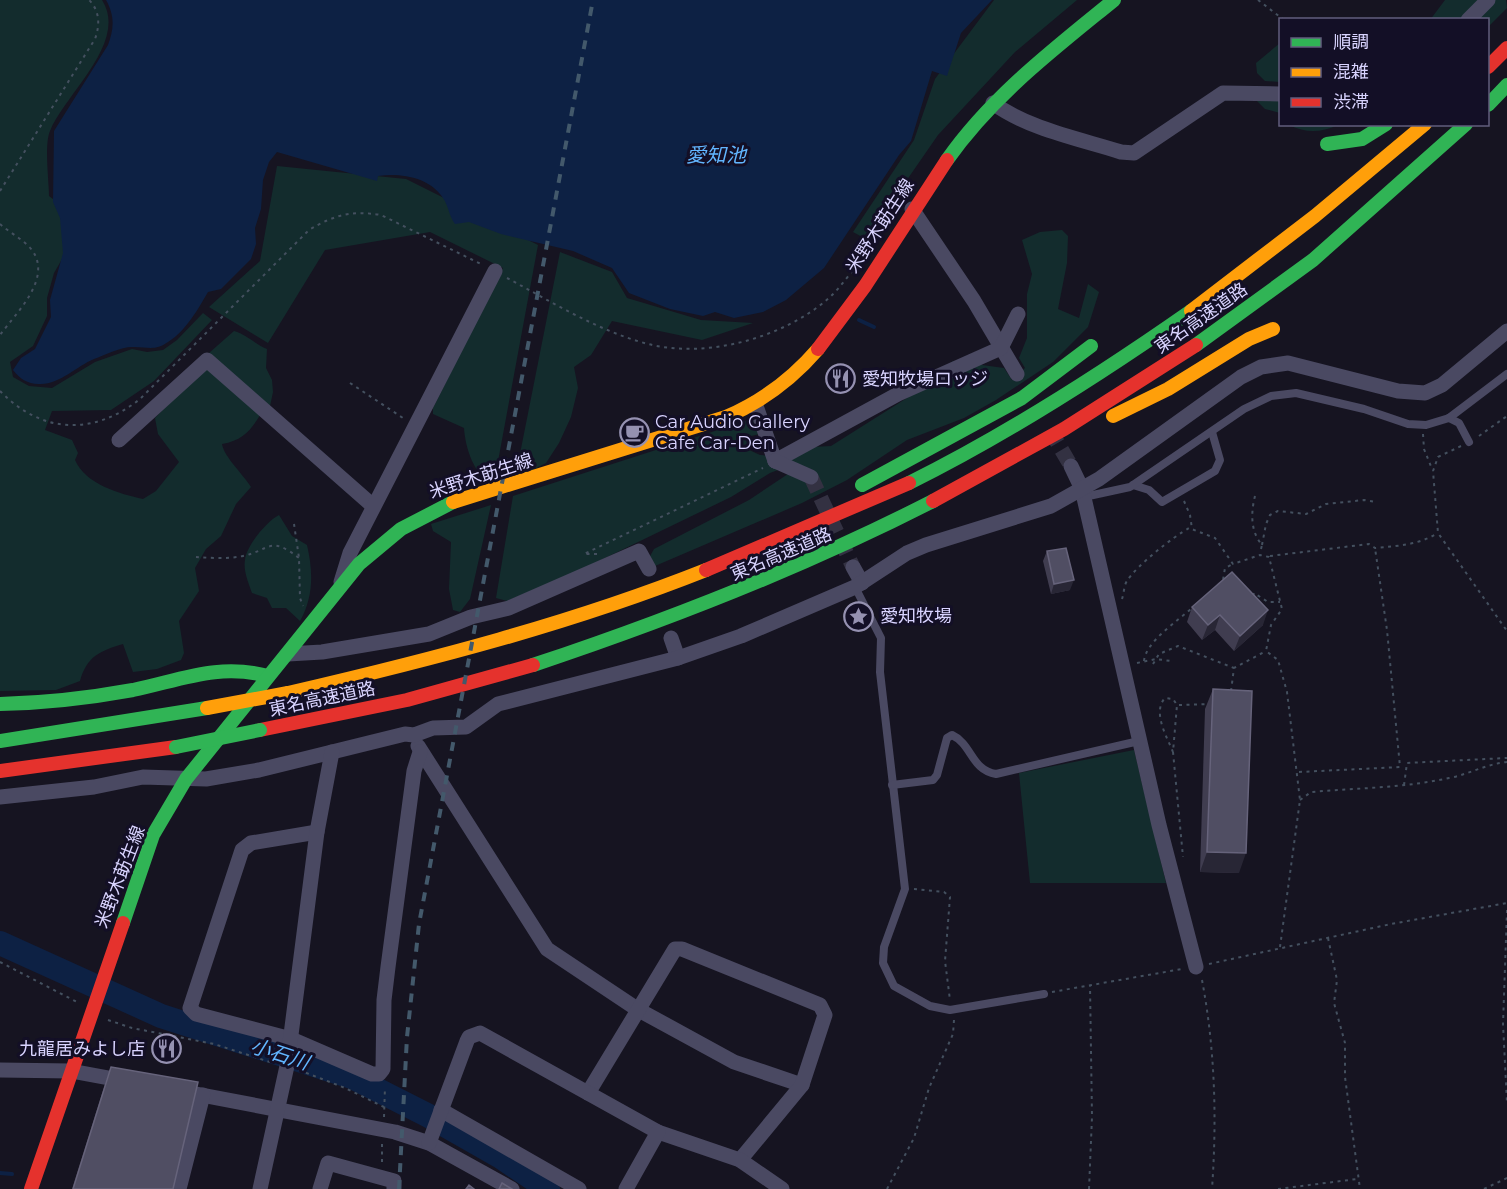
<svg xmlns="http://www.w3.org/2000/svg" width="1507" height="1189" viewBox="0 0 1507 1189" font-family="Montserrat,'Noto Sans JP',sans-serif">
  <style>
    .green { fill: #132c2d }
    .water { fill: #0d2144 }
    .lines { fill: none; stroke-linecap: round; stroke-linejoin: round }
    .stream { stroke: #0d2144; stroke-width: 4 }
    .river { stroke: #0d2144; stroke-width: 24 }
    .street-tunnel { stroke: #333142; stroke-width: 15; stroke-dasharray: 15 8; stroke-linecap: butt }
    .path { stroke: #44505f; stroke-width: 2; stroke-dasharray: 3 4.5; stroke-linecap: butt }
    .lane { stroke: #4a4962; stroke-width: 8 }
    .street { stroke: #4a4962; stroke-width: 15 }
    .fast { stroke: #30b455; stroke-width: 14 }
    .slow { stroke: #ff9f0a; stroke-width: 14 }
    .jam { stroke: #e5322d; stroke-width: 14 }
    .rail { stroke: #43596b; stroke-width: 4; stroke-dasharray: 9 8; stroke-linecap: butt }
    .fast-bridge { stroke: #30b455; stroke-width: 14 }
    .slow-bridge { stroke: #ff9f0a; stroke-width: 14 }
    .wall { fill: #403d50 }
    .shaded-wall { fill: #282635 }
    .building { fill: #504e63; stroke: #66637b; stroke-width: 1.5 }
    .labels { text-anchor: middle; stroke-width: 6; stroke-linejoin: round; paint-order: stroke }
    .street-label { font-size: 18px; fill: #d9d4ff; stroke: #130f26 }
    .poi-label { font-size: 18px; fill: #d9d4ff; stroke: #130f26; text-anchor: start }
    .water-label { font-size: 20px; font-style: italic; fill: #62b6ff; stroke: #130f26 }
  </style>
  <rect width="100%" height="100%" fill="#161421"/>
  <g class="green">
    <path d="M0,0H102C129,42 65,94 50,131C44,145 49,181 49,196L70,212L72,242L54,273L47,298V316L33,346L10,362L13,377L29,386L52,388L95,362L132,349L147,352L163,350L177,340L203,313L212,320L154,381L111,410L52,411L45,430L72,440L78,453L75,460C85,484 120,494 143,499L156,491L179,462L158,434L155,418L202,369L212,368L262,412C251,430 244,440 222,444C224,457 243,474 251,487L236,504L221,536L206,549L195,568L199,591L179,621L184,653L181,660L157,669L133,672L123,644C100,651 87,656 80,681L56,690L0,691Z"/>
    <polygon points="994,0 1077,0 1015,52 938,135 866,239 853,232 914,140 935,79"/>
    <polygon points="1445,0 1479,0 1460,19 1430,20"/>
    <polygon points="1492,0 1506,0 1507,8 1488,27 1488,20 1472,20"/>
    <polygon points="1280,43 1280,82 1265,81 1257,73 1256,63"/>
    <polygon points="1255,99 1280,99 1280,113 1265,109"/>
    <path d="M1289,125H1338C1320,133 1306,133 1289,125Z"/>
    <path d="M277,166L406,179L538,245L494,483C474,478 465,446 464,428L433,414V408L503,268L430,232L325,250L268,343L209,307L260,261Z"/>
    <polygon points="1062,230 1068,236 1067,263 1058,309 1079,318 1088,284 1099,292 1088,327 1053,362 996,400 964,418 907,440 847,480 802,503 655,566 649,558 654,549 749,500 800,466 791,465 770,473 731,497 572,574 507,601 496,598 513,496 749,420 767,418 772,431 751,436 747,449 760,455 792,457 812,447 831,446 907,398 953,361 1004,368 1012,380 1025,368 1019,358 1027,338 1027,294 1032,274 1022,240 1040,232"/>
    <polygon points="560,252 612,272 627,298 701,320 753,323 702,340 612,321 591,355 574,367 578,388 571,417 559,443 546,463 515,479"/>
    <path d="M234,331C247,335 255,344 267,349L266,368L272,380L273,392L269,411L209,353Z"/>
    <polygon points="491,505 470,599 460,612 453,610 449,589 451,542 433,531 431,524"/>
    <path d="M279,515L292,536L307,545C313,571 314,596 300,621L286,608H272L267,598L252,593C249,584 243,571 245,560C246,546 267,521 279,515Z"/>
    <polygon points="1134,750 1166,883 1030,883 1019,773"/>
  </g>
  <path class="water" d="M106,0H992L961,33L947,76L932,71L911,141L899,155L824,268L786,300L763,312L734,318L715,312L703,316L670,309L629,293L612,268L573,251L501,234L469,222L455,224C449,216 449,207 443,198C429,177 401,173 378,176L377,181L277,152L269,162L263,180L261,209L255,228L256,244L251,259L221,289L208,292C198,309 186,331 168,342C155,351 149,347 134,347C123,346 105,355 94,359C77,366 60,384 41,384C29,385 20,379 13,370L21,358L35,349L51,317L50,300L63,253L60,218L53,202L54,131L108,45C114,29 115,16 106,0Z"/>
  <g class="lines">
    <g class="stream">
      <polyline points="859,320 874,327"/>
      <polyline points="0,1173 12,1174"/>
    </g>
    <polyline class="river" points="0,943 161,1016 352,1077 429,1116 501,1157 548,1189"/>
    <g class="street-tunnel">
      <polyline points="1050,430 1071,466"/>
      <polyline points="811,477 853,567"/>
    </g>
    <g class="path">
      <polyline points="1258,0 1284,20"/>
      <path d="M0,191L95,39C100,25 100,11 89,0"/>
      <path d="M0,224C10,233 23,239 32,250C53,279 15,314 0,335"/>
      <path d="M507,278C552,302 598,331 648,344C707,359 783,338 829,298C839,289 847,277 856,267"/>
      <polyline points="350,383 403,418"/>
      <path d="M0,391C42,434 93,436 140,399L309,230C334,215 352,210 381,215L483,265"/>
      <polyline points="1423,434 1424,449 1432,469"/>
      <polyline points="1479,436 1507,416"/>
      <polyline points="1461,446 1438,457 1433,471 1438,533 1507,631"/>
      <path d="M1255,496C1251,512 1250,531 1262,545L1260,553"/>
      <polyline points="1184,501 1190,515 1192,529"/>
      <polyline points="294,524 299,558 300,598 303,606"/>
      <polyline points="1262,545 1266,524 1270,515 1278,511 1306,514 1326,504 1364,500 1376,502"/>
      <polyline points="597,554 584,554 763,468"/>
      <path d="M1270,556L1369,544L1375,548C1398,546 1418,545 1438,533"/>
      <path d="M196,557C211,558 228,559 243,556C271,550 269,535 299,558"/>
      <polyline points="1218,585 1223,580 1225,568 1233,564"/>
      <polyline points="1253,596 1254,593 1268,602 1280,602"/>
      <path d="M1122,599C1124,593 1124,585 1127,581C1137,565 1173,537 1189,528L1215,538L1233,564L1260,555L1269,557L1282,609L1271,625L1266,651L1278,660L1287,692L1300,800L1280,947"/>
      <path d="M1144,661C1146,641 1178,621 1193,607"/>
      <polyline points="1137,663 1156,659 1171,661"/>
      <polyline points="1153,664 1159,654 1178,646 1234,668"/>
      <polyline points="1231,691 1234,668 1266,651"/>
      <polyline points="1179,705 1209,704"/>
      <path d="M1173,752C1167,737 1152,712 1165,698L1173,699L1177,705L1173,752L1183,857"/>
      <polyline points="1299,772 1400,767 1387,630 1375,548"/>
      <polyline points="1404,785 1407,763 1507,758"/>
      <path d="M1300,800L1311,792C1357,788 1404,788 1449,778C1470,774 1486,764 1507,762"/>
      <polyline points="914,889 944,892 950,897 945,961 950,1000"/>
      <polyline points="1507,910 1503,1024 1507,1103"/>
      <polyline points="1328,938 1337,980 1334,1003 1345,1043 1345,1077 1360,1189"/>
      <polyline points="0,962 77,1002"/>
      <polyline points="1209,964 1391,924 1507,903"/>
      <path d="M1202,980C1215,1049 1217,1118 1212,1189"/>
      <polyline points="1052,992 1182,969"/>
      <polyline points="108,1020 132,1028 214,1044 273,1063"/>
      <polyline points="299,1070 345,1088 384,1107"/>
      <polyline points="384,1117 385,1087"/>
      <polyline points="382,1162 382,1144"/>
      <polyline points="887,1189 914,1138 929,1088 953,1034 954,1020"/>
      <polyline points="1089,1189 1092,1117 1090,985"/>
      <polyline points="1278,1189 1357,1179"/>
      <polyline points="1484,1189 1507,1178"/>
    </g>
    <g class="lane">
      <polyline points="1449,418 1459,423 1469,442"/>
      <polyline points="1133,485 1149,490 1162,502 1215,471 1220,460 1212,432"/>
      <polyline points="1084,497 1130,487 1244,409 1271,396 1296,393 1364,409 1408,424 1426,425 1449,418 1507,374"/>
      <polyline points="855,587 881,638 880,672 905,889 884,947 883,963 894,986 930,1006 950,1010 1044,994"/>
      <path d="M892,785L933,780L937,775L947,738L952,735C972,744 971,770 996,774L1139,741"/>
    </g>
    <g class="street">
      <polyline points="1468,20 1488,0"/>
      <path d="M993,103C1028,129 1080,139 1121,152L1134,153L1223,93L1280,94"/>
      <polyline points="912,209 974,301 1017,374"/>
      <polyline points="755,403 775,461"/>
      <polyline points="119,440 207,360 373,506"/>
      <polyline points="775,461 898,394 1001,348 1018,314"/>
      <polyline points="775,461 811,477"/>
      <polyline points="1071,466 1082,489 1159,825 1196,967"/>
      <polyline points="853,567 862,583"/>
      <polyline points="341,582 350,553 495,271"/>
      <polyline points="671,638 678,658"/>
      <polyline points="288,654 322,652 429,634 471,617 509,608 639,551 649,569"/>
      <polyline points="418,746 547,949 637,1009 734,1062 802,1085"/>
      <polyline points="0,797 94,787 143,777 206,779 259,770 405,734 414,735 433,728 466,727 498,704 678,658 741,636 855,587 907,553 926,545 1051,506 1099,479 1241,377 1261,367 1288,363 1398,391 1425,393 1442,385 1507,331"/>
      <polyline points="317,832 251,843 242,850 190,1008 196,1014 291,1039 372,1074 379,1074 383,1069 384,1000 388,967 414,771 420,752"/>
      <polyline points="0,1070 71,1071 125,1081"/>
      <polyline points="175,1090 395,1132 429,1143 512,1189"/>
      <polyline points="588,1093 675,949 682,949 820,1005 825,1015 802,1085 740,1160"/>
      <polyline points="441,1110 579,1189"/>
      <polyline points="429,1143 467,1041 469,1037 480,1033 658,1132 740,1160 782,1189"/>
      <polyline points="179,1189 203,1095"/>
      <polyline points="260,1189 287,1066 317,832 332,752"/>
      <polyline points="320,1189 328,1163 394,1181 394,1189"/>
      <polyline points="626,1189 658,1132"/>
    </g>
    <g class="fast">
      <polyline points="1488,105 1507,85"/>
      <polyline points="1327,144 1362,139 1386,124"/>
      <path d="M947,160C992,96 1054,49 1114,0"/>
      <polyline points="1196,345 1313,260 1466,124"/>
      <path d="M909,483C1008,434 1101,374 1191,311"/>
      <polyline points="862,485 1022,398 1091,346"/>
      <path d="M533,665C671,619 804,567 933,501"/>
      <path d="M0,704C45,703 89,698 133,690C181,680 218,663 268,676"/>
      <polyline points="0,741 207,708"/>
      <polyline points="123,923 153,835 186,779 359,564 401,529 453,502"/>
    </g>
    <g class="slow">
      <polyline points="1191,311 1315,216 1425,124"/>
      <polyline points="1113,416 1168,389 1249,339 1273,329"/>
      <path d="M453,502L726,417C761,402 793,378 818,349"/>
      <path d="M288,693C430,660 570,624 706,570"/>
    </g>
    <g class="jam">
      <polyline points="1488,67 1507,48"/>
      <polyline points="818,349 865,286 947,160"/>
      <polyline points="933,501 1064,429 1196,345"/>
      <polyline points="706,570 909,483"/>
      <polyline points="260,730 407,700 533,665"/>
      <polyline points="0,771 176,747"/>
      <polyline points="31,1189 123,923"/>
    </g>
    <polyline class="rail" points="399,1189 407,1037 419,924 593,0"/>
    <polyline class="fast-bridge" points="176,747 260,730"/>
    <polyline class="slow-bridge" points="207,708 288,693"/>
  </g>
  <g class="wall">
    <polygon points="1047,551 1070,590 1051,594 1043,561"/>
    <polygon points="1192,607 1263,625 1234,651 1215,630 1202,640 1187,622"/>
    <polygon points="1213,689 1239,873 1200,872 1205,709"/>
    <polygon points="111,1067 173,1189 72,1189 104,1087"/>
  </g>
  <g class="shaded-wall">
    <polygon points="1074,580 1070,590 1051,594 1054,584"/>
    <polygon points="1268,610 1263,625 1234,651 1240,636"/>
    <polygon points="1220,615 1215,630 1202,640 1208,625"/>
    <polygon points="1207,852 1246,853 1239,873 1200,872"/>
  </g>
  <g class="building">
    <polygon points="1066,548 1074,580 1054,584 1047,551"/>
    <polygon points="1232,572 1268,610 1240,636 1220,615 1208,625 1192,607"/>
    <polygon points="1213,689 1252,691 1246,853 1207,852"/>
    <polygon points="111,1067 198,1082 173,1189 73,1189"/>
    <polygon points="502,1183 512,1189 499,1189"/>
    <polygon points="469,1185 474,1189 466,1189"/>
  </g>
  <defs>
    <symbol id="restaurant-ring" viewBox="-11 -11 22 22"><circle r="9.5" fill="#130f26" stroke="#9591b1" stroke-width="1.5"/><path d="M-5-6h1v4h1v-4h1v4h1v-4h1v5L-1.5 .5V6h-2V.5L-5-1ZM5-6V6H3V1.5H1.5Q1.5-4 5-6Z" fill="#9591b1"/></symbol>
    <symbol id="cafe-ring" viewBox="-11 -11 22 22"><circle r="9.5" fill="#130f26" stroke="#9591b1" stroke-width="1.5"/><path d="M-5.5-4.5H6V0H3Q3 3.5 0 3.5H-2.5Q-5.5 3.5-5.5 0ZM3-3.2v2h1.7v-2ZM-6 4.5H4V6H-6Z" fill="#9591b1"/></symbol>
    <symbol id="sight-ring" viewBox="-11 -11 22 22"><circle r="9.5" fill="#130f26" stroke="#9591b1" stroke-width="1.5"/><path d="M0-6L1.8-2.2L6-1.7L2.9 1.2L3.7 5.4L0 3.3L-3.7 5.4L-2.9 1.2L-6-1.7L-1.8-2.2Z" fill="#9591b1"/></symbol>
  </defs>
  <g fill-rule="evenodd">
    <use href="#restaurant-ring" x="824" y="362" width="33" height="33"/>
    <use href="#cafe-ring" x="618" y="416" width="33" height="33"/>
    <use href="#sight-ring" x="842" y="600" width="33" height="33"/>
    <use href="#restaurant-ring" x="150" y="1032" width="33" height="33"/>
  </g>
  <g class="labels">
    <g class="street-label">
      <text transform="translate(880 226) rotate(-57)" y="6">米野木莇生線</text>
      <text transform="translate(1201 318) rotate(-35)" y="6">東名高速道路</text>
      <text transform="translate(481 476) rotate(-18)" y="6">米野木莇生線</text>
      <text transform="translate(781 554) rotate(-23)" y="6">東名高速道路</text>
      <text transform="translate(322 699) rotate(-12)" y="6">東名高速道路</text>
      <text transform="translate(120 877) rotate(-69)" y="6">米野木莇生線</text>
    </g>
    <g class="poi-label">
      <text x="862" y="385">愛知牧場ロッジ</text>
      <text x="655" y="428">Car Audio Gallery<tspan x="655" dy="21">Cafe Car-Den</tspan></text>
      <text x="880" y="622">愛知牧場</text>
      <text x="145" y="1055" text-anchor="end">九龍居みよし店</text>
    </g>
    <g class="water-label">
      <text x="716" y="162">愛知池</text>
      <text transform="translate(280 1054) rotate(18)" y="7">小石川</text>
    </g>
  </g>
  <rect x="1279" y="18" width="210" height="108" fill="#130f26" stroke="#625e7d" stroke-width="1.5"/>
  <rect x="1291" y="38" width="30" height="9" fill="#30b455" stroke="#625e7d" stroke-width="1.5"/>
  <text x="1333" y="48" font-size="18" fill="#d9d4ff">順調</text>
  <rect x="1291" y="68" width="30" height="9" fill="#ff9f0a" stroke="#625e7d" stroke-width="1.5"/>
  <text x="1333" y="78" font-size="18" fill="#d9d4ff">混雑</text>
  <rect x="1291" y="98" width="30" height="9" fill="#e5322d" stroke="#625e7d" stroke-width="1.5"/>
  <text x="1333" y="108" font-size="18" fill="#d9d4ff">渋滞</text>
</svg>
